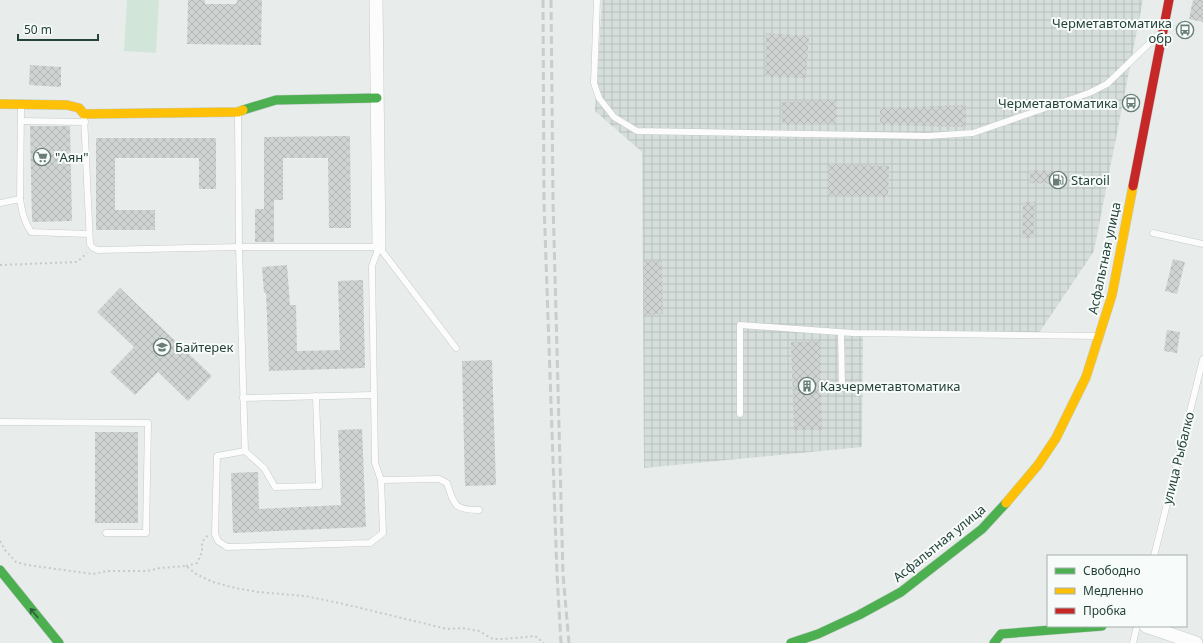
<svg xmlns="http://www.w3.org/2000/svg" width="1203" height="643" viewBox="0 0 1203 643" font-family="'Noto Sans',sans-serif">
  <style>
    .industrial { fill: url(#industrial-grid) }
    .pitch { fill: #d1e6d8 }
    .building { fill: url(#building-cross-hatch) }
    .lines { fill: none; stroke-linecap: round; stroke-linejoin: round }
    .lane-casing { stroke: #c5cac8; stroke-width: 7 }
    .street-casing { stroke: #c5cac8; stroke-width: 14 }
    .fast-casing { stroke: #c3cbc8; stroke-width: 10 }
    .slow-casing { stroke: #c3cbc8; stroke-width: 10 }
    .jam-casing { stroke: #c3cbc8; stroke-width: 10 }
    .path { stroke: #c3ccca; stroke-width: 2; stroke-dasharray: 2 3; stroke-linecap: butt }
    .lane { stroke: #fcfcfc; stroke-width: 6 }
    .street { stroke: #fcfcfc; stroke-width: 13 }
    .fast { stroke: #4caf50; stroke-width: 9 }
    .slow { stroke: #ffc107; stroke-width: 9 }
    .jam { stroke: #c62828; stroke-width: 9 }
    .rail { stroke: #c9cdcc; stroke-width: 3; stroke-dasharray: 8 4; stroke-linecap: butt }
    .oneway { stroke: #2e5d40 }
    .labels { text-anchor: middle; stroke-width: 4; stroke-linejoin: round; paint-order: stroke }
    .poi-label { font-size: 13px; fill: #24423a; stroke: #f7fbf9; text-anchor: start }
    .street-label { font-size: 13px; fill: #24423a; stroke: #f7fbf9 }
  </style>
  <defs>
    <pattern id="industrial-grid" width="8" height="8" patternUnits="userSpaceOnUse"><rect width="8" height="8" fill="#d6dedb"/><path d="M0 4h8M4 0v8" fill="none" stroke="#b8c0bd"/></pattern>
    <pattern id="building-cross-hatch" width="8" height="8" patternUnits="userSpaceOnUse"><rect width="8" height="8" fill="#cfd4d2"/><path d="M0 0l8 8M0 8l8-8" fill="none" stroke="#b2b7b5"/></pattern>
  </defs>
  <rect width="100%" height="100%" fill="#e8edeb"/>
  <polygon class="industrial" points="602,0 1143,0 1094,251 1037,336 863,334 862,447 644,468 642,152 595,111"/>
  <polygon class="pitch" points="127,0 159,0 156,53 124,51"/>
  <g class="building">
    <polygon points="188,0 205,0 205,4 236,4 237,0 262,0 261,45 187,44"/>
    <polygon points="1193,0 1203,0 1203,22 1189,19"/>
    <polygon points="766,33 809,36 806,78 765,77"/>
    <polygon points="30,65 61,67 61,87 29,85"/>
    <polygon points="837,100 837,123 782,125 781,102"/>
    <polygon points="966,105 966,127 880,125 880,108"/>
    <polygon points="30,126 70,126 72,221 32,222"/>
    <polygon points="350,136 351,228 329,228 328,158 283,158 283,200 274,200 274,242 255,242 255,209 264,209 264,137"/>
    <polygon points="96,138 216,138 216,189 199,189 199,158 115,158 115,210 155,210 155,230 96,230"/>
    <polygon points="829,164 889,166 888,197 828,195"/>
    <polygon points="1030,170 1064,171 1063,184 1030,183"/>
    <polygon points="1023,202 1035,202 1034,238 1022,238"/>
    <polygon points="1173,259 1185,262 1177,294 1165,291"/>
    <polygon points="644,261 662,261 663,314 645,315"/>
    <polygon points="287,265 290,305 296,305 297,351 340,350 338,281 363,280 365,368 269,371 266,293 264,293 262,267"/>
    <polygon points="120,288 212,376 188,401 158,372 135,395 110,372 134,347 97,312"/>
    <polygon points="1167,330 1180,332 1177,353 1164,351"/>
    <polygon points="820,341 822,430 794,430 791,342"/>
    <polygon points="492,360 496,485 465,486 462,361"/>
    <polygon points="362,429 366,527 233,533 231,473 258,472 259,509 341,505 338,430"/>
    <rect x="95" y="432" width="43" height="91"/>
  </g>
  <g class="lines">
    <defs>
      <g id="lane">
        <polyline points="597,0 594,83 599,98 614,117 637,131 928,136 973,133 1089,93 1107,84 1158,35"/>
        <polyline points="238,114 239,247 245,451 217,456 215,534 218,541 227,547 370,543 383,533 381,480 375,463 372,266 379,247"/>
        <polyline points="84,116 90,244 93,248 98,250 239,247 379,247"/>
        <polyline points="21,121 85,122"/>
        <path d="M20,199C22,212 24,221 31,232L89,234"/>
        <polyline points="0,203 20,199 21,107"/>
        <polyline points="1153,233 1203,244"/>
        <polyline points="379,247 456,348"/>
        <polyline points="833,388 842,388 841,333"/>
        <polyline points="243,398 373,395"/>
        <polyline points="740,414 740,325 853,333 1098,336"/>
        <polyline points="0,422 148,423 146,533 106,533"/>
        <polyline points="245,451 264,468 275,487 319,486 316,396"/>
        <path d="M381,480L439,479L447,483C454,505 454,510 479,510"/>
        <polyline points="1154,556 1203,359"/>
        <polyline points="1133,643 1137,626"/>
      </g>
      <g id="street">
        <polyline points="376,0 379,247"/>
        <polyline points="1146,626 1196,643"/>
      </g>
      <g id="fast">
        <polyline points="243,110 276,100 377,98"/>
        <polyline points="0,570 59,643"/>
        <polyline points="791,643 818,634 859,615 901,592 982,529 1006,503"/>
        <polyline points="994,643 1001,634 1102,626"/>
      </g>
      <g id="slow">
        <polyline points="0,104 67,105 79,108 84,114 238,112 243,110"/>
        <polyline points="1006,503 1038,465 1056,438 1086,377 1112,295 1133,186"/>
      </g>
      <polyline id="jam" points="1133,186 1169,0"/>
    </defs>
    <use href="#lane" class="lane-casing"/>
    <use href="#street" class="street-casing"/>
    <use href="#fast" class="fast-casing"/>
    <use href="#slow" class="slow-casing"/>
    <use href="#jam" class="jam-casing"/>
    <g class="path">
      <polyline points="0,265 77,262 87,253"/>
      <polyline points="0,541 5,550 16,562 27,565 93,574 107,571 147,571 160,568 186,566 196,574 213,582 235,588 258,592 305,596 344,604 447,629 462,628 479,631 493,639 504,639 535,636 544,643"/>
      <polyline points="186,566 197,563 202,552 202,542 208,535"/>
    </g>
    <use href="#lane" class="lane"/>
    <use href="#street" class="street"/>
    <use href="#fast" class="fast"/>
    <use href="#slow" class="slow"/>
    <use href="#jam" class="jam"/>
    <g class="rail">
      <polyline points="543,0 544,203 557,574 561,643"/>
      <polyline points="551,0 553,201 563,574 569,643"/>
    </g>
  </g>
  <defs><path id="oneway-shaft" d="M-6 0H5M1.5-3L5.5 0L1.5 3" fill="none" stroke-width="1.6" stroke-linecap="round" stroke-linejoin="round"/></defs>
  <use class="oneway" href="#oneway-shaft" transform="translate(34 613) rotate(-130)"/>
  <defs>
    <symbol id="bus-ring" viewBox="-11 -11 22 22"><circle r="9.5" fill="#f7fbf9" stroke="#697e78" stroke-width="1.5"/><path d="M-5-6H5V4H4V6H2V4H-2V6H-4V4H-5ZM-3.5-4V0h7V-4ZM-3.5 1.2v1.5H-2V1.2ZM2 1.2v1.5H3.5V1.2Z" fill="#697e78"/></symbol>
    <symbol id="supermarket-ring" viewBox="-11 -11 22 22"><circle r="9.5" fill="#f7fbf9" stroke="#697e78" stroke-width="1.5"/><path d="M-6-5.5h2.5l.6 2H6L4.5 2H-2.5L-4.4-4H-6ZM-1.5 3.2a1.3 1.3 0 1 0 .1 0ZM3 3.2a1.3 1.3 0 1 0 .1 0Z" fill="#697e78"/></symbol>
    <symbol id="fuel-ring" viewBox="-11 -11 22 22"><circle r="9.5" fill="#f7fbf9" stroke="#697e78" stroke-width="1.5"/><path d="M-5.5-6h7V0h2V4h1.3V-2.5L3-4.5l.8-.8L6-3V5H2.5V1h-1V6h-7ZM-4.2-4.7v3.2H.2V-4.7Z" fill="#697e78"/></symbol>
    <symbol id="school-ring" viewBox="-11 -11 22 22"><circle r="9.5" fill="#f7fbf9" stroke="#697e78" stroke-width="1.5"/><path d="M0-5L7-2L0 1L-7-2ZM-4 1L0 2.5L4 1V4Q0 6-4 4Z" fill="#697e78"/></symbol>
    <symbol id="building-ring" viewBox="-11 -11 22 22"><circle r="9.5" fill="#f7fbf9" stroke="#697e78" stroke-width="1.5"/><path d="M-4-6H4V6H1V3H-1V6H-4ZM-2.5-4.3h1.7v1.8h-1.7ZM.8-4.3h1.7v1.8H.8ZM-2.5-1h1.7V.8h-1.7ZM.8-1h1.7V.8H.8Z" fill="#697e78"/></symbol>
  </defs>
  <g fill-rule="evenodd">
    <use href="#bus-ring" x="1175" y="20" width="20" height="20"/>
    <use href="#bus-ring" x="1121" y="93" width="20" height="20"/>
    <use href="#supermarket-ring" x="32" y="147" width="20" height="20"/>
    <use href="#fuel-ring" x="1048" y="170" width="20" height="20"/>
    <use href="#school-ring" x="152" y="337" width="20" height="20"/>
    <use href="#building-ring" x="797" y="376" width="20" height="20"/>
  </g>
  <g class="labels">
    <g class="poi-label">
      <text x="1172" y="28" text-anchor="end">Черметавтоматика<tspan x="1172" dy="15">обр</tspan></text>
      <text x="1118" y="108" text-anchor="end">Черметавтоматика</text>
      <text x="55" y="162">"Аян"</text>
      <text x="1071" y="185">Staroil</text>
      <text x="175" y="352">Байтерек</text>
      <text x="820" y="391">Казчерметавтоматика</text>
    </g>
    <g class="street-label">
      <text transform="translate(1104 258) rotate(-78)" y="5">Асфальтная улица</text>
      <text transform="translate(1178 458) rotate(-76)" y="5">улица Рыбалко</text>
      <text transform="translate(939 543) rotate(-39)" y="5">Асфальтная улица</text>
    </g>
  </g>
  <rect x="1047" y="555" width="140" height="72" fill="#f7fbf9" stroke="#a3b1ad"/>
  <rect x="1055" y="568" width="20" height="6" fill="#4caf50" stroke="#a3b1ad"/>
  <text x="1083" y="575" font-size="12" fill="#24423a">Свободно</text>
  <rect x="1055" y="588" width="20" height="6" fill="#ffc107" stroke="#a3b1ad"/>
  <text x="1083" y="595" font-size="12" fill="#24423a">Медленно</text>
  <rect x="1055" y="608" width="20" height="6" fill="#c62828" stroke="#a3b1ad"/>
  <text x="1083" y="615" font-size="12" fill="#24423a">Пробка</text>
  <path d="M18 34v6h80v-6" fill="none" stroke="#24423a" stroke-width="2"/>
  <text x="24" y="34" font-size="12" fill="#24423a" stroke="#f7fbf9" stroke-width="3" paint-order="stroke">50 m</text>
</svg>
